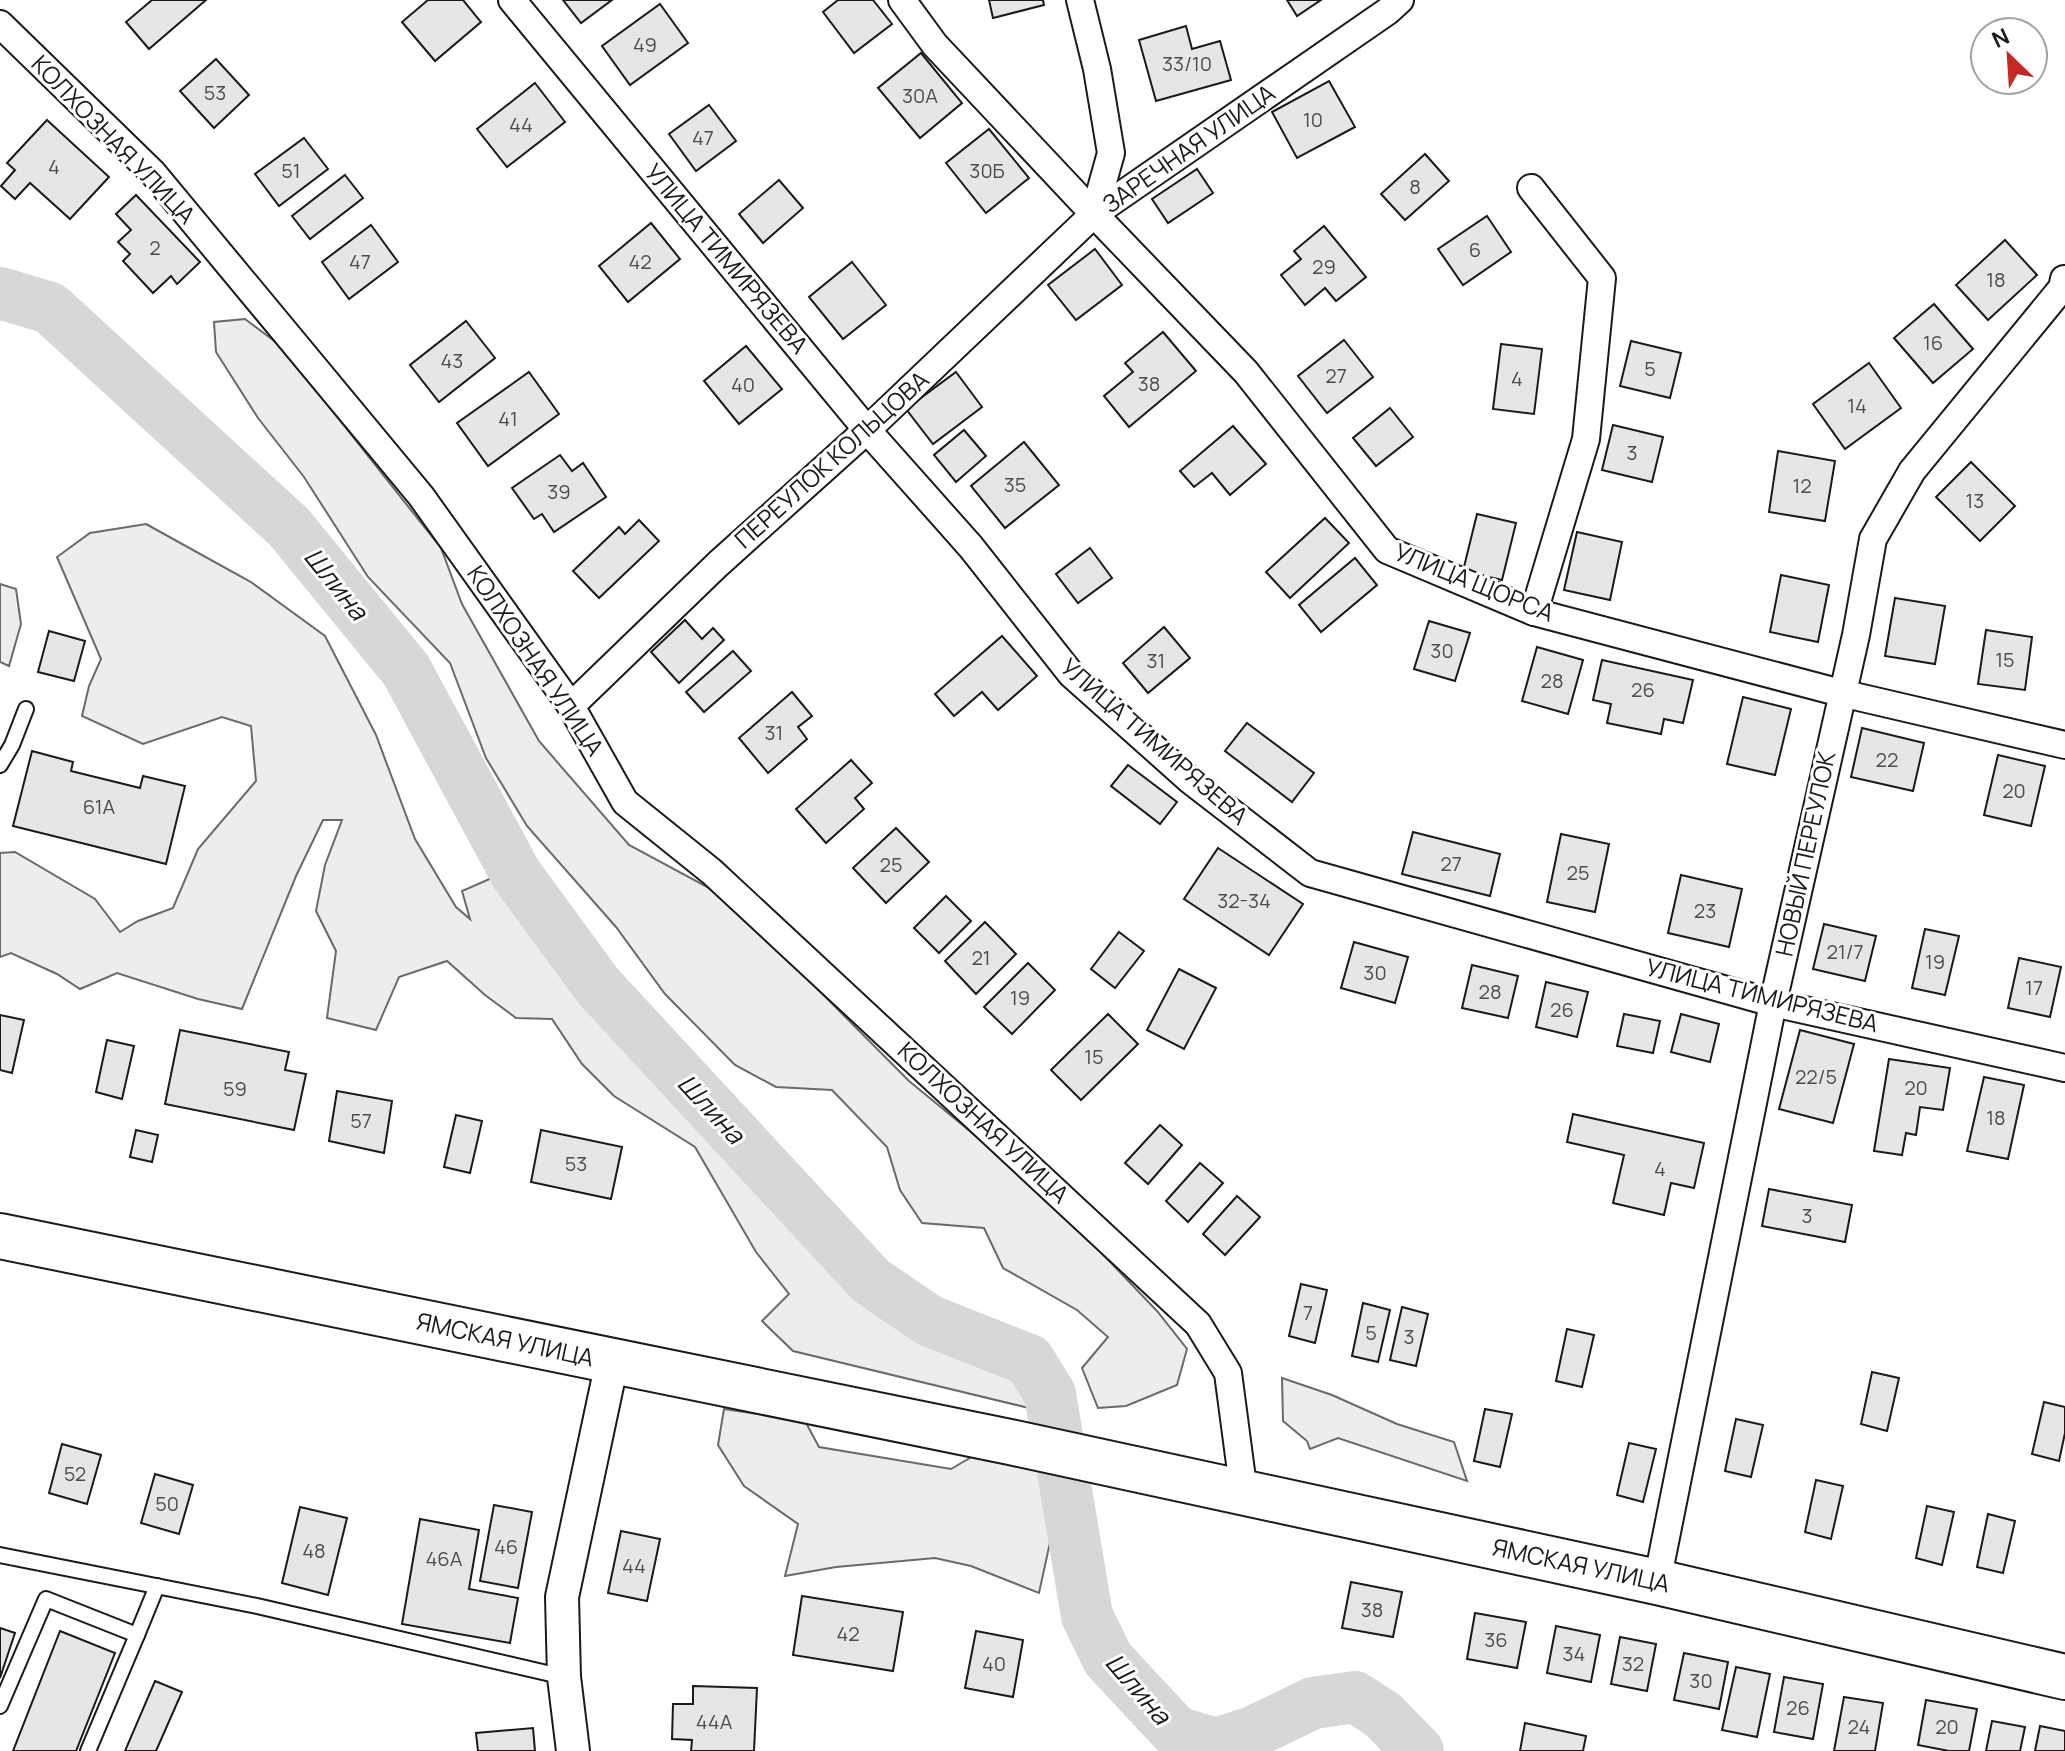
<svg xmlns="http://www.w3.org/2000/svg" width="2065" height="1751" viewBox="0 0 2065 1751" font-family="Manrope,sans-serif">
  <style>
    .built { fill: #ededed; stroke: #6a6a6a; stroke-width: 2 }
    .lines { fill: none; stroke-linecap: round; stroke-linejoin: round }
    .river { stroke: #d7d7d7; stroke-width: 52 }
    .building { fill: #e6e6e6; stroke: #1a1a1a; stroke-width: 2 }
    .service-casing { stroke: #1a1a1a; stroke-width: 18 }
    .minor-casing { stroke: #1a1a1a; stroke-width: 30 }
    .tertiary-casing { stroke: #1a1a1a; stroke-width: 36 }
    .trunk-casing { stroke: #1a1a1a; stroke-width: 48 }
    .service { stroke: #fff; stroke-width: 14 }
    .minor { stroke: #fff; stroke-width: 26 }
    .tertiary { stroke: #fff; stroke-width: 32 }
    .trunk { stroke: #fff; stroke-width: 44 }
    .labels { text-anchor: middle; stroke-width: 6; stroke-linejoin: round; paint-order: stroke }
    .number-label { font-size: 20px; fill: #4d4d4d }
    .street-label { font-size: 24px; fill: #1a1a1a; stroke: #fff }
    .water-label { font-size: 26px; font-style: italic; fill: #1a1a1a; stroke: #fff }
  </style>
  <rect width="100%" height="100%" fill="#fff"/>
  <g class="built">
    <polygon points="245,319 281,346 441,548 462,604 539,741 629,845 726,897 909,1081 999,1155 1092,1243 1157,1311 1187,1349 1177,1385 1126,1406 1098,1408 1082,1368 1108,1337 1077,1310 1003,1268 984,1228 922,1223 900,1190 887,1147 832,1090 776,1087 735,1065 665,994 616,927 527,826 486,758 450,663 368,577 304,477 258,418 216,352 214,322"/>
    <polygon points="146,524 251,582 325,636 376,735 415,839 456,907 470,919 462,891 494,877 560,962 637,1053 710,1126 845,1275 892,1322 975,1353 1022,1367 1033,1409 793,1351 762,1321 789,1294 756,1252 695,1147 614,1096 582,1064 552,1019 516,1018 485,995 447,961 399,977 376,1030 327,1018 336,951 316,911 325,865 342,820 323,820 296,876 242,1009 198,999 117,973 80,989 57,974 11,953 0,957 0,853 15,852 95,899 120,932 138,921 173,908 198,849 256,781 251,726 222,717 143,744 82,716 89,686 101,659 57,557 90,533"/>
    <polygon points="0,584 16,589 21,624 9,666 0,662"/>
    <polygon points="1282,1378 1332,1395 1397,1424 1454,1442 1467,1481 1338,1438 1310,1449 1307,1441 1283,1421"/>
    <polygon points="724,1409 805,1421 819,1447 951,1469 980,1452 1044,1469 1051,1488 1056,1515 1039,1593 971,1566 935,1558 836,1567 785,1576 798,1524 744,1486 718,1445"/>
  </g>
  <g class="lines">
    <polyline class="river" points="0,293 50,308 289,527 406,670 516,874 598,986 871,1281 930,1321 1029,1360 1050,1394 1087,1616 1108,1659 1176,1732 1216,1744 1253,1732 1313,1703 1355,1697 1383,1715 1418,1751"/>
  </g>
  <g class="building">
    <polygon points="152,0 206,0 149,49 126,22"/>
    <polygon points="428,0 463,0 481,22 435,61 402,22"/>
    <polygon points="563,0 612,0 581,23"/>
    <polygon points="838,0 873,0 892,24 854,53 823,12"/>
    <polygon points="989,0 1043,0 1044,5 993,18"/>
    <polygon points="1287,0 1321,0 1297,16"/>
    <polygon points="660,4 688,43 630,85 602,46"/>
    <polygon points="1186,26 1192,49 1220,41 1231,80 1156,101 1139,40"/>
    <polygon points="921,53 962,103 920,138 878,88"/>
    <polygon points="216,59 249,95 214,128 180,91"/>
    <polygon points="1329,81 1355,127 1297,158 1272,112"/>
    <polygon points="535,83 565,122 507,167 477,129"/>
    <polygon points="709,105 736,141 696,171 669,134"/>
    <polygon points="47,120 109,177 70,219 30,183 15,199 1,186 15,170 7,163"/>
    <polygon points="989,129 1029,178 986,213 946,163"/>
    <polygon points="304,138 328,169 279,206 255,174"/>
    <polygon points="1425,154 1449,181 1405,220 1381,194"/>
    <polygon points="1197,169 1213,193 1168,223 1152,199"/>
    <polygon points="345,175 363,198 310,239 292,216"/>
    <polygon points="779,180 803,208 763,243 739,214"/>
    <polygon points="136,195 200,262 177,284 171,276 153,293 123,261 130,254 118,242 131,230 116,214"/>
    <polygon points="1487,216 1511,252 1463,285 1438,249"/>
    <polygon points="651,223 680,259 628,302 599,266"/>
    <polygon points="371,225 398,262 349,299 322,262"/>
    <polygon points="1324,226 1366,277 1336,301 1325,288 1305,305 1281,275 1301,259 1294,251"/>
    <polygon points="2005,240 2037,275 1988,320 1956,285"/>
    <polygon points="1095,249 1122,285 1076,320 1048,285"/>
    <polygon points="852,262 886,305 843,339 809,297"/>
    <polygon points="1934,304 1973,349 1933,383 1894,338"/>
    <polygon points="466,321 495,358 439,402 410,365"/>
    <polygon points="1163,332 1196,371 1129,427 1104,396 1133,372 1125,363"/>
    <polygon points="1344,340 1373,377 1327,413 1298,376"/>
    <polygon points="1631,341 1681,353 1670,398 1620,386"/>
    <polygon points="1501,344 1542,349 1534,414 1493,409"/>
    <polygon points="746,346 782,389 739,424 704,381"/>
    <polygon points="1869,363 1901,408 1845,449 1813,404"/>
    <polygon points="529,372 559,414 488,466 457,423"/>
    <polygon points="956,372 982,407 933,444 906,409"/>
    <polygon points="1390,408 1413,437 1376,466 1353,438"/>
    <polygon points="1613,425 1663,437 1652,482 1602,470"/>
    <polygon points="1233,426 1266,464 1230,495 1212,473 1194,487 1180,471"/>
    <polygon points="964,430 986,456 956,482 934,455"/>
    <polygon points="1024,442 1059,485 1005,528 971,486"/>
    <polygon points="1778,451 1835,461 1825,521 1769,512"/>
    <polygon points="560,455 572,471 583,463 606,497 554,532 542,514 534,519 512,488"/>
    <polygon points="1971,462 2015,506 1980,541 1936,497"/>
    <polygon points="1477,514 1516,523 1502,580 1463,571"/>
    <polygon points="1325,518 1349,543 1290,598 1266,572"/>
    <polygon points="639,520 659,541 599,598 573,571 619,527 625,534"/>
    <polygon points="1577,532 1622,542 1610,600 1564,590"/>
    <polygon points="1090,548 1112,578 1078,603 1056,574"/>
    <polygon points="1355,558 1377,585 1321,632 1299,605"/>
    <polygon points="1781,575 1829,585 1818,642 1770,632"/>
    <polygon points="1895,598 1945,606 1935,664 1885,656"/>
    <polygon points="685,620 702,639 713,628 724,640 679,683 651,652"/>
    <polygon points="1429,621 1470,633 1455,681 1414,669"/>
    <polygon points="1164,627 1190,658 1148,693 1123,663"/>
    <polygon points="1986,630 2032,637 2025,690 1978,684"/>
    <polygon points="49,631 85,641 74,681 38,672"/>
    <polygon points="1002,636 1037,676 998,710 982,692 954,716 935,694"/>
    <polygon points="1537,647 1583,660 1568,714 1522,701"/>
    <polygon points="733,651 751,671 704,712 686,692"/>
    <polygon points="1602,660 1693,680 1683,723 1664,719 1661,734 1607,723 1611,704 1593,700"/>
    <polygon points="792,692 812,716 798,727 807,739 768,773 739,738"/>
    <polygon points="1743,697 1791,709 1775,775 1727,764"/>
    <polygon points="1247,723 1314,773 1292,802 1225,751"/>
    <polygon points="1862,728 1924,743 1913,791 1851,777"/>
    <polygon points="32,751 73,762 71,771 140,788 143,776 185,786 166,864 13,826"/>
    <polygon points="1998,755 2045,766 2031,826 1984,815"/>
    <polygon points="851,760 872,783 855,798 864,809 826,843 796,809"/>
    <polygon points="1128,765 1177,802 1160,824 1111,786"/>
    <polygon points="896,828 929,862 886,903 853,868"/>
    <polygon points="1413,832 1500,854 1490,896 1402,874"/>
    <polygon points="1561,834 1609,844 1595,912 1547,902"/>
    <polygon points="1218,848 1303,904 1269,955 1184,899"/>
    <polygon points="1681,875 1742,889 1729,947 1668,933"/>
    <polygon points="946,896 971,921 939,953 914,928"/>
    <polygon points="985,922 1016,954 976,994 945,961"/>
    <polygon points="1824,924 1876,936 1865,981 1813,969"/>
    <polygon points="1925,929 1959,936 1945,995 1912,988"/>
    <polygon points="1119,932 1144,951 1115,988 1091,969"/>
    <polygon points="1354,942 1408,957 1395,1003 1341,988"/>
    <polygon points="2019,958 2061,967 2050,1017 2008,1008"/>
    <polygon points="1028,963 1055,990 1012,1034 984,1007"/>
    <polygon points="1472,965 1518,976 1508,1018 1462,1008"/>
    <polygon points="1179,969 1216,988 1184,1049 1147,1030"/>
    <polygon points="1546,982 1588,992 1577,1037 1536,1027"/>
    <polygon points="1108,1014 1138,1044 1081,1100 1051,1070"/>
    <polygon points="1624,1014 1660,1021 1653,1053 1617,1046"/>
    <polygon points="1681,1014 1719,1024 1710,1062 1671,1052"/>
    <polygon points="0,1015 24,1020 12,1073 0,1070"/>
    <polygon points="180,1030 289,1052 285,1070 306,1074 294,1130 165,1104"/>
    <polygon points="1800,1030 1854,1044 1833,1123 1779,1109"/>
    <polygon points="107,1040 134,1046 122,1099 96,1092"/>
    <polygon points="1889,1059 1950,1068 1943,1110 1920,1107 1916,1135 1906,1133 1902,1155 1874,1151"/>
    <polygon points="1984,1077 2024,1085 2008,1159 1967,1151"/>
    <polygon points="337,1091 392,1101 384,1153 329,1141"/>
    <polygon points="1573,1114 1704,1143 1694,1188 1671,1183 1664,1215 1613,1203 1624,1155 1567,1142"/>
    <polygon points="456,1115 482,1121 470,1173 444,1167"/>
    <polygon points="1160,1125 1182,1145 1148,1184 1125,1163"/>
    <polygon points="136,1130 158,1135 152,1162 130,1157"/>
    <polygon points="541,1130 622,1147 611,1199 531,1182"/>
    <polygon points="1200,1163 1223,1183 1188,1222 1166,1201"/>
    <polygon points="1769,1189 1852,1205 1845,1242 1762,1226"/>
    <polygon points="1237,1196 1260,1217 1225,1255 1203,1234"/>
    <polygon points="1301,1284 1327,1290 1315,1343 1289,1336"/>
    <polygon points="1363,1303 1390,1310 1378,1362 1352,1356"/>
    <polygon points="1402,1307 1428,1314 1416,1366 1390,1360"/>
    <polygon points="1567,1329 1594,1335 1582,1387 1556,1381"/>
    <polygon points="1872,1372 1899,1378 1887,1431 1861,1424"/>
    <polygon points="2044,1402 2065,1407 2065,1433 2059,1461 2032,1454"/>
    <polygon points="1485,1409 1512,1414 1500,1467 1474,1461"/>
    <polygon points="1736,1419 1763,1425 1751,1477 1725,1471"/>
    <polygon points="1629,1443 1656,1449 1643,1502 1617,1495"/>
    <polygon points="62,1444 101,1455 87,1504 49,1493"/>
    <polygon points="155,1474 193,1485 179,1534 141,1523"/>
    <polygon points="1816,1480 1843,1486 1831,1539 1805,1532"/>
    <polygon points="494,1505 532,1512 518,1588 480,1581"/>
    <polygon points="1927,1506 1954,1512 1942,1565 1916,1558"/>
    <polygon points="300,1507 347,1518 328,1595 282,1583"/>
    <polygon points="1988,1514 2015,1521 2003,1573 1977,1567"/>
    <polygon points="420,1519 479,1530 469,1589 518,1598 510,1643 402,1624"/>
    <polygon points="621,1531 660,1539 647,1601 608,1593"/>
    <polygon points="1351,1582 1402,1592 1393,1637 1342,1628"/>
    <polygon points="802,1596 903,1612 893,1671 793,1655"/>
    <polygon points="1475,1613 1526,1622 1517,1668 1467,1659"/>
    <polygon points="1556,1626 1600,1635 1591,1682 1547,1673"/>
    <polygon points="0,1628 15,1633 0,1678"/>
    <polygon points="60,1631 115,1653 76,1751 13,1751"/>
    <polygon points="976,1631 1023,1640 1013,1697 965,1688"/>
    <polygon points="1620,1637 1656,1644 1647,1691 1611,1684"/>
    <polygon points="1684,1653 1728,1662 1719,1709 1674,1700"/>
    <polygon points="1736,1667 1770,1674 1757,1737 1722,1730"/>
    <polygon points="1784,1677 1823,1684 1813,1739 1774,1732"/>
    <polygon points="155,1681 182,1692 156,1751 125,1751"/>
    <polygon points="693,1686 757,1688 754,1751 691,1751 692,1740 672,1739 673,1704 693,1704"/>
    <polygon points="1844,1697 1883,1703 1875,1751 1834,1751"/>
    <polygon points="1926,1700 1977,1709 1969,1751 1949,1751 1918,1745"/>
    <polygon points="1992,1721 2025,1727 2020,1751 1986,1751"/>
    <polygon points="1525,1723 1586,1736 1583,1751 1520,1751"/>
    <polygon points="2040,1726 2065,1731 2065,1751 2035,1751"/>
    <polygon points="533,1728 535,1751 478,1751 476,1733"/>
  </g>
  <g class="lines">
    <defs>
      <g id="service">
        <polyline points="0,765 12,745 26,709"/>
        <polyline points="0,1555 257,1606 564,1677"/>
        <polyline points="137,1635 157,1586"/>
        <polyline points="0,1706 46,1599 137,1635 88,1751"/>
      </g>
      <g id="minor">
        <polyline points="512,0 867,430 971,547 1071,674 1191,781 1310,873 1773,1003 2065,1068"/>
        <polyline points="902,0 935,45 1094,214"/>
        <polyline points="1080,0 1097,69 1111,153 1094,214 1246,372 1387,550 1534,612 1841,693 2065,745"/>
        <polyline points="0,24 153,173 421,496 571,706 625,802 712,872 1198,1324 1228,1373 1244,1494"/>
        <polyline points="1531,188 1602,278 1586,439 1534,612"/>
        <polyline points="571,706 718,564 867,430 1094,214 1388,11 1400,0"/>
        <polyline points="1657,1582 1773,1003 1856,635 1873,539 1912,471 2062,288 2064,279"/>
      </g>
      <polyline id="tertiary" points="573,1751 564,1677 562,1597 612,1362"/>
      <polyline id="trunk" points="0,1236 1010,1442 1657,1582 2065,1677"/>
    </defs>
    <use href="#service" class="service-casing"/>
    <use href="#minor" class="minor-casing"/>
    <use href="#tertiary" class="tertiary-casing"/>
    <use href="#trunk" class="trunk-casing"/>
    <use href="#service" class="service"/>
    <use href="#minor" class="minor"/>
    <use href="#tertiary" class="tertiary"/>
    <use href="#trunk" class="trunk"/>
  </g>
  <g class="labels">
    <g class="number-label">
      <text x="645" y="52">49</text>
      <text x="1187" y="71">33/10</text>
      <text x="215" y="100">53</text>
      <text x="920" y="103">30А</text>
      <text x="1313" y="127">10</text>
      <text x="521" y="132">44</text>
      <text x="703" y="145">47</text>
      <text x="54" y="174">4</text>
      <text x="291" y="178">51</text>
      <text x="987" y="178">30Б</text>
      <text x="1415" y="194">8</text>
      <text x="155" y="255">2</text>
      <text x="1475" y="257">6</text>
      <text x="360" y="269">47</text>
      <text x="640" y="269">42</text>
      <text x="1324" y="274">29</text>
      <text x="1996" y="287">18</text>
      <text x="1933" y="350">16</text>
      <text x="452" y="368">43</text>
      <text x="1650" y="376">5</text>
      <text x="1336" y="383">27</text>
      <text x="1517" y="386">4</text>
      <text x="1149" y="391">38</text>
      <text x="743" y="392">40</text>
      <text x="1857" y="413">14</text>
      <text x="508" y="426">41</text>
      <text x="1632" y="460">3</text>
      <text x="1015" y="492">35</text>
      <text x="1802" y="493">12</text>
      <text x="559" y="499">39</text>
      <text x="1975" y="508">13</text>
      <text x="1442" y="658">30</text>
      <text x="2005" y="667">15</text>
      <text x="1156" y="668">31</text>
      <text x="1552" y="688">28</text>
      <text x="1643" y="697">26</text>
      <text x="774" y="740">31</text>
      <text x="1887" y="767">22</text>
      <text x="2014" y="798">20</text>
      <text x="99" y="814">61А</text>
      <text x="1451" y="871">27</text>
      <text x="891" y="872">25</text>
      <text x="1578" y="880">25</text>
      <text x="1244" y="908">32-34</text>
      <text x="1705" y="918">23</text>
      <text x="1845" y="959">21/7</text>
      <text x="981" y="965">21</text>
      <text x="1935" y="969">19</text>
      <text x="1375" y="980">30</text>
      <text x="2034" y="995">17</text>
      <text x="1490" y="999">28</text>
      <text x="1020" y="1005">19</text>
      <text x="1562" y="1017">26</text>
      <text x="1094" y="1064">15</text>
      <text x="1816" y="1084">22/5</text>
      <text x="1916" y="1095">20</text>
      <text x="235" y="1096">59</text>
      <text x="1996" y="1125">18</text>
      <text x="361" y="1128">57</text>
      <text x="576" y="1171">53</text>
      <text x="1660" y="1176">4</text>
      <text x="1807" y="1223">3</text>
      <text x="1308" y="1320">7</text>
      <text x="1371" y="1340">5</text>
      <text x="1409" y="1344">3</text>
      <text x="75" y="1481">52</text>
      <text x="167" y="1511">50</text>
      <text x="506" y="1554">46</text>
      <text x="314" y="1558">48</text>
      <text x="444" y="1566">46А</text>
      <text x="634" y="1573">44</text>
      <text x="1372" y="1617">38</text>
      <text x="848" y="1641">42</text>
      <text x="1496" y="1647">36</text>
      <text x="1574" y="1661">34</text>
      <text x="994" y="1671">40</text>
      <text x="1633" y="1671">32</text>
      <text x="1701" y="1688">30</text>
      <text x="1798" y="1715">26</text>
      <text x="714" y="1729">44А</text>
      <text x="1859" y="1734">24</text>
      <text x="1947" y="1734">20</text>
    </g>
    <g class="street-label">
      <text transform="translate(113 140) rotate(46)" y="8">КОЛХОЗНАЯ УЛИЦА</text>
      <text transform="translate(1189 149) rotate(-35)" y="8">ЗАРЕЧНАЯ УЛИЦА</text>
      <text transform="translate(726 259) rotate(50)" y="8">УЛИЦА ТИМИРЯЗЕВА</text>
      <text transform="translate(832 460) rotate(-42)" y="8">ПЕРЕУЛОК КОЛЬЦОВА</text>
      <text transform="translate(1474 583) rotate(22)" y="8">УЛИЦА ЩОРСА</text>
      <text transform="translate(535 661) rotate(56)" y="8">КОЛХОЗНАЯ УЛИЦА</text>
      <text transform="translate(1154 742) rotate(41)" y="8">УЛИЦА ТИМИРЯЗЕВА</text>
      <text transform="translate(1806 854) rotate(-78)" y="8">НОВЫЙ ПЕРЕУЛОК</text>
      <text transform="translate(1762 996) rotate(14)" y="8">УЛИЦА ТИМИРЯЗЕВА</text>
      <text transform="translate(983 1123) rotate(43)" y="8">КОЛХОЗНАЯ УЛИЦА</text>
      <text transform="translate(505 1340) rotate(12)" y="8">ЯМСКАЯ УЛИЦА</text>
      <text transform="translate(1581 1566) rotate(12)" y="8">ЯМСКАЯ УЛИЦА</text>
    </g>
    <g class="water-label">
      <text transform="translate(336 584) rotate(51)" y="9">Шлина</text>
      <text transform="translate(711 1109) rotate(47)" y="9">Шлина</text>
      <text transform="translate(1138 1689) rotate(49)" y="9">Шлина</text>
    </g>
  </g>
  <g transform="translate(2009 56) rotate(335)"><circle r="38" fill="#ffffff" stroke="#a3a3a3" stroke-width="2"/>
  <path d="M0-6L14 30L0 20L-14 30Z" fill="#c62828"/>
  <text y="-12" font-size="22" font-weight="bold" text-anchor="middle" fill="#1a1a1a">N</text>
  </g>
</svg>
